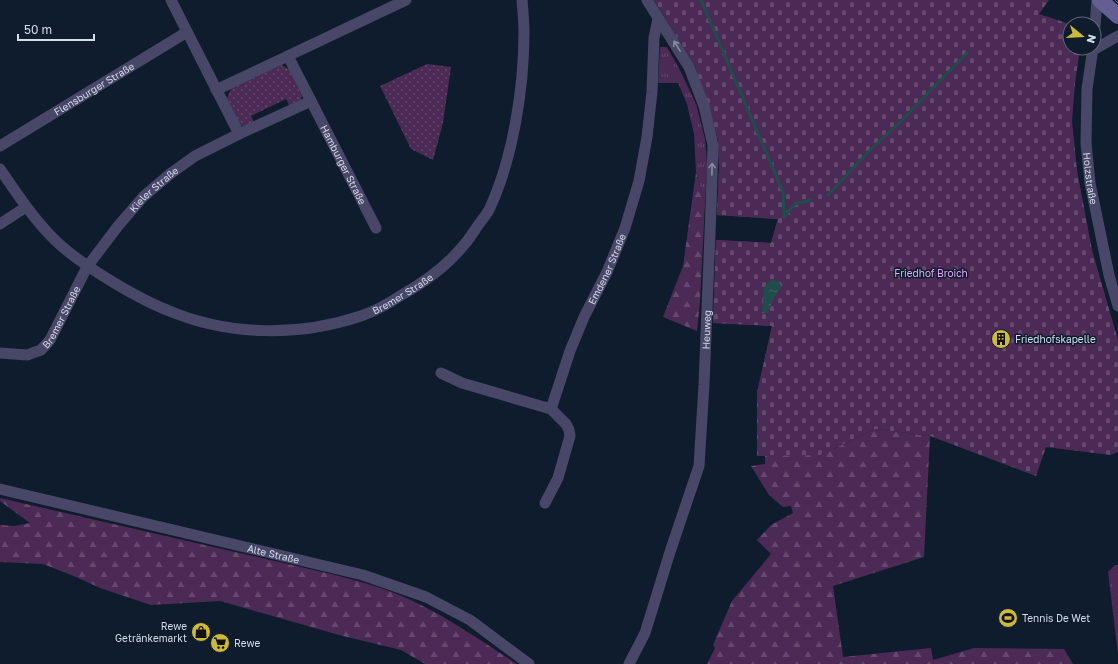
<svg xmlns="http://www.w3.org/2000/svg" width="1118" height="664" viewBox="0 0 1118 664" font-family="'Golos Text',sans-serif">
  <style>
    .grass { fill: url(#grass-tufts) }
    .forest { fill: url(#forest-firs) }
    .cemetery { fill: url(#cemetery-stones) }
    .park { fill: url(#park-dots) }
    .water { fill: url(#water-ripples) }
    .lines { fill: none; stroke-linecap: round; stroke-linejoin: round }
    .stream { stroke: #204c4c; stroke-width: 3 }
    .minor { stroke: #494768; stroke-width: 11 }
    .secondary { stroke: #635e93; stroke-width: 16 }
    .tram { stroke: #6e7989; stroke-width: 1 }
    .oneway { stroke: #888aa2 }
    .labels { text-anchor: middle; stroke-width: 3; stroke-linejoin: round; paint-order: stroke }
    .street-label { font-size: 10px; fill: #d4ddea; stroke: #0f1c2e }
    .park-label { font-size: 10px; fill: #e3a9f6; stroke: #0f1c2e }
    .poi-label { font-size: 10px; fill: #d4ddea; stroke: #0f1c2e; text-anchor: start }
  </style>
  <defs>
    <pattern id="grass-tufts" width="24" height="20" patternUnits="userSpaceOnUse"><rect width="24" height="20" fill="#4c2a56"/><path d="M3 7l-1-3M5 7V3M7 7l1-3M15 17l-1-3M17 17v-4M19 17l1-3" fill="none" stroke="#65486e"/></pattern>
    <pattern id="forest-firs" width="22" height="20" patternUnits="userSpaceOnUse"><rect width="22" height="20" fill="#4c2a56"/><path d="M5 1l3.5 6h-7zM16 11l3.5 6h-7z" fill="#65486e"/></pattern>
    <pattern id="cemetery-stones" width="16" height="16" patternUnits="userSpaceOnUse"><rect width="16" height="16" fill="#4c2a56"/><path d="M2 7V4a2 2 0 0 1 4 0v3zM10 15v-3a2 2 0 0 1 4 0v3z" fill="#65486e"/></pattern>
    <pattern id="park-dots" width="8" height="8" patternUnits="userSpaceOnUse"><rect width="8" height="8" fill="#4c2a56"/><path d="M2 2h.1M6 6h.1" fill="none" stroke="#65486e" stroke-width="1.8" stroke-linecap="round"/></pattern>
    <pattern id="water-ripples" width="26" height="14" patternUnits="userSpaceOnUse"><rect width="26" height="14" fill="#204c4c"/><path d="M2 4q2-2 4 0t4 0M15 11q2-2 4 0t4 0" fill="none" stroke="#406566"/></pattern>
  </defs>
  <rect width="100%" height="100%" fill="#0f1c2e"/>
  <g class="grass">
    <polygon points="660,47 667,47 680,70 696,104 705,139 707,164 705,203 696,172 694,134 687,104 678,83 658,83"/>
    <polygon points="1115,565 1118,565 1118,654 1108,572"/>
  </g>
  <g class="forest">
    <polygon points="654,0 744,0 820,455 876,429 930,436 924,557 833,586 843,657 931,648 933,660 974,648 1064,649 1073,664 707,664 715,648 713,645 732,601 771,554 757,540 771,525 793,513 791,506 783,507 769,495 751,466 765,464 765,456 757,456 757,393 772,326 713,323 716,240 771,243 778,219 717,215 719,169 718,139 710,112 695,66"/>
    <polygon points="696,172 705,203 700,301 697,331 663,317 683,266"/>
    <path d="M0,498L305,568C345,577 387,587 423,606C456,623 486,644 517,664H425L401,650L339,635L220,601L151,605L100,588L76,577L43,564L0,562V525L14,526L30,523L0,501Z"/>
  </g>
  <polygon class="cemetery" points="654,0 1049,0 1039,14 1070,24 1070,48 1080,48 1075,83 1072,121 1077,170 1092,250 1118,340 1118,452 1110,455 1046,447 1036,476 930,436 876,429 820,455 757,456 757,393 772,326 713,323 716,240 771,243 778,219 717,215 719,169 718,139 710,112 695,66"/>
  <g class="park">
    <polygon points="427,64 451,67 443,123 433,160 411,149 380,86"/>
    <polygon points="281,65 289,69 302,96 300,103 290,107 286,99 251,116 255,124 245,127 239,125 227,98 231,89"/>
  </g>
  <polygon class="water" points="771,280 778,281 782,287 776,294 767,313 762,313 764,287"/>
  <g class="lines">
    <g class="stream">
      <polyline points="701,0 783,192 784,217"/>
      <polyline points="828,195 869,151 901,121 967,53"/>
      <polyline points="784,217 795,204 811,200"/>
    </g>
    <g class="minor">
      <polyline points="171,0 239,134"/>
      <polyline points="1094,39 1097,0"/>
      <path id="s1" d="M1093,48L1087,89L1086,143L1090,183L1109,275L1118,306"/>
      <polyline points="1093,50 1118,36"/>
      <path id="s2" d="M288,56L376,228"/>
      <polyline points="216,90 406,0"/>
      <path id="s3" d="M0,146L187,32"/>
      <path id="s4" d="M0,169C17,194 35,221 57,242C75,259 96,272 116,284C133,294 149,303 167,310C228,336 298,337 361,316C375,311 388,304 400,296C423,283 446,267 463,246C468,241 471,235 475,230C479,223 485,217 489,210C513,159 524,88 524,32C524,22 523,11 522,0"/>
      <polyline points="0,224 26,207"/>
      <path id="s5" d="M0,353L27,355L41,350L50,340L87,267L118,226L143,197L170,174L195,156L239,134L311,101"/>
      <polyline points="441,373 462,383 551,409 566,424 569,430 570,436 558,478 545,503"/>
      <path id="s6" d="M551,409L570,351L584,317L607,272L625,228L639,181L647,137L652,92L654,38L658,19"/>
      <path id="s7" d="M0,489L363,575L426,597L470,620L529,664"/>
      <path id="s8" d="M629,664L645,633L670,552L699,466L704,385L711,208L713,145L704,106L689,67L647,0"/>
    </g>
    <polyline class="secondary" points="1100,0 1118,16"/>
    <polyline class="tram" points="1115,0 1118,3"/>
  </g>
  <defs><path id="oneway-shaft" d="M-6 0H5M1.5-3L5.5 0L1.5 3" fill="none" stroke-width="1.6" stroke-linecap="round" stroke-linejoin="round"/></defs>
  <g class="oneway">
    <use href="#oneway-shaft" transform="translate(677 46) rotate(-122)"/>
    <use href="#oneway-shaft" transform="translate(712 169) rotate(-89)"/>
  </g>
  <defs>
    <symbol id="building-disc" viewBox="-11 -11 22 22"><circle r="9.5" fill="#ccb938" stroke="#0f1c2e"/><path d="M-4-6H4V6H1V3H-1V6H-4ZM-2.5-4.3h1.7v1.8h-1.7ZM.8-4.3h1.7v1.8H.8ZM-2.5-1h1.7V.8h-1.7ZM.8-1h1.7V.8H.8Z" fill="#111"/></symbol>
    <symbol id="stadium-disc" viewBox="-11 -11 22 22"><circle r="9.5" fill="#ccb938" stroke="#0f1c2e"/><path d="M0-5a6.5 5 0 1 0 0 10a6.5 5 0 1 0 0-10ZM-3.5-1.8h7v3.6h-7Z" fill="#111"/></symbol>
    <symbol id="shop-disc" viewBox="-11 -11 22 22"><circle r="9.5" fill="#ccb938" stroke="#0f1c2e"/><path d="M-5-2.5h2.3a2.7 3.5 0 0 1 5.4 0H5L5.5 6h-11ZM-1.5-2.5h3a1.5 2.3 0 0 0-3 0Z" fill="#111"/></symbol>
    <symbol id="supermarket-disc" viewBox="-11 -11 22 22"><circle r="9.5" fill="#ccb938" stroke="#0f1c2e"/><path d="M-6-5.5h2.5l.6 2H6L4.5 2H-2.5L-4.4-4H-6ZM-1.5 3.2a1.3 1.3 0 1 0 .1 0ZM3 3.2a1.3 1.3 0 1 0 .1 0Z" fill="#111"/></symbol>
  </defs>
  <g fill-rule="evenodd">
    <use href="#building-disc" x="990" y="328" width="22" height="22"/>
    <use href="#stadium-disc" x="997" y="607" width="22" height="22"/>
    <use href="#shop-disc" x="190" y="621" width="22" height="22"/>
    <use href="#supermarket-disc" x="209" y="632" width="22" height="22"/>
  </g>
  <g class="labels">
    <g class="street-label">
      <text dy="4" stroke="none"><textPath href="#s3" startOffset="110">Flensburger Straße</textPath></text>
      <text dy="4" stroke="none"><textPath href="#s2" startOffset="122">Hamburger Straße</textPath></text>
      <text dy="4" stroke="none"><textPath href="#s1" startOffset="131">Holzstraße</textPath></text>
      <text dy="4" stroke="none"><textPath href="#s5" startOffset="240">Kieler Straße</textPath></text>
      <text dy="4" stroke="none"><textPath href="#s6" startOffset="151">Emdener Straße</textPath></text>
      <text dy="4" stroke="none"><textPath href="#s4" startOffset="468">Bremer Straße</textPath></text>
      <text dy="4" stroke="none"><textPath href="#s5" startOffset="81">Bremer Straße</textPath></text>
      <text dy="4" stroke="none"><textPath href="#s8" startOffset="347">Heuweg</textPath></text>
      <text dy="4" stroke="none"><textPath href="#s7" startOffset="281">Alte Straße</textPath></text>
    </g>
    <g class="park-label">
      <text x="931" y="277">Friedhof Broich</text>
    </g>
    <g class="poi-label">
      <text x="1015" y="343">Friedhofskapelle</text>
      <text x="1022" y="622">Tennis De Wet</text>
      <text x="187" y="630" text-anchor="end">Rewe<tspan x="187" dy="12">Getränkemarkt</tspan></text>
      <text x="234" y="647">Rewe</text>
    </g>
  </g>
  <g transform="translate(1082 36) rotate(108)"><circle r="19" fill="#0f1c2e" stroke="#5e6979"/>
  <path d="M0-3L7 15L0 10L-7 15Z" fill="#ccb938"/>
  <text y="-6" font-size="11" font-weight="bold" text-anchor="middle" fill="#d4ddea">N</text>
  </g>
  <path d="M18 34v6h76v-6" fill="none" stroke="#d4ddea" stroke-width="2"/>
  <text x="24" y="34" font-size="12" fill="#d4ddea" stroke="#0f1c2e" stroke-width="3" paint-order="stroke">50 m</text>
</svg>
